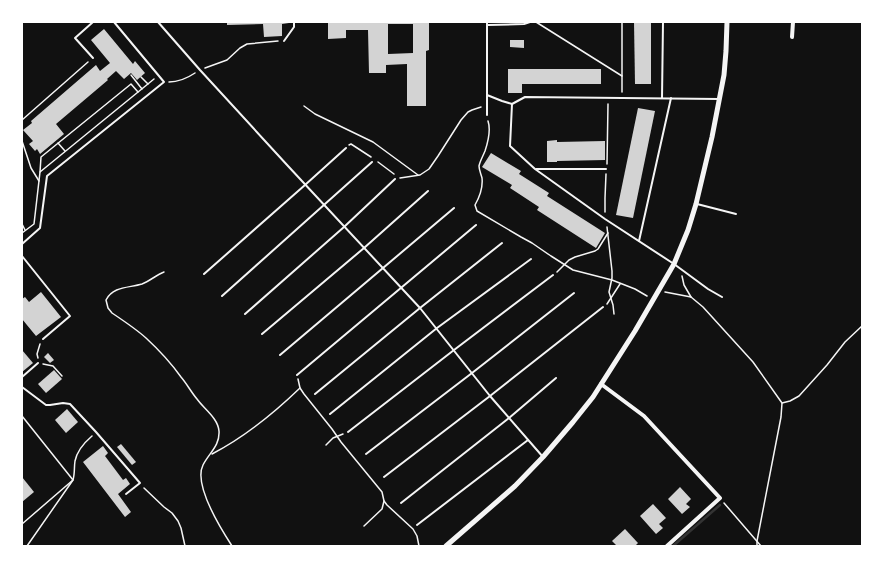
<svg xmlns="http://www.w3.org/2000/svg" width="884" height="568" viewBox="0 0 884 568" font-family="Manrope,sans-serif">
  <style>
    .lines { fill: none; stroke-linecap: round; stroke-linejoin: round }
    .stream { stroke: #333; stroke-width: 2.5 }
    .building { fill: #d3d3d3; fill-rule: evenodd }
    .path { stroke: #f5f5f5; stroke-width: 1.5 }
    .service { stroke: #f5f5f5; stroke-width: 2 }
    .minor { stroke: #f5f5f5; stroke-width: 4 }
    .tertiary { stroke: #f5f5f5; stroke-width: 5 }
  </style>
  <rect width="100%" height="100%" fill="#111"/>
  <g class="lines">
    <polyline class="stream" points="673,546 720,505"/>
  </g>
  <g class="building">
    <polygon points="227,22 289,22 289,23 282,24 282,36 264,37 263,24 227,25"/>
    <path d="M328,22H429V50L426,51V106H407V64L386,65V73H369L368,30H346V38L328,39ZM388,24H413V53L388,54Z"/>
    <polygon points="634,22 651,22 651,84 635,84"/>
    <polygon points="104,29 133,64 135,61 145,73 137,80 131,73 124,79 116,71 107,79 108,80 56,124 64,134 40,154 37,149 35,151 29,144 33,141 23,130 32,123 31,121 96,65 100,71 110,63 91,40"/>
    <polygon points="510,40 524,40 524,48 510,47"/>
    <polygon points="508,69 601,69 601,84 522,84 522,93 508,93"/>
    <polygon points="638,108 655,111 633,218 616,215"/>
    <polygon points="557,140 557,142 605,141 605,160 557,161 557,162 547,162 547,141"/>
    <polygon points="491,153 521,171 519,174 549,193 547,196 605,233 596,248 537,210 539,207 510,188 512,185 482,167"/>
    <polygon points="41,292 61,317 36,336 22,319 22,299 25,297 29,302"/>
    <polygon points="22,350 33,363 22,372"/>
    <polygon points="48,353 54,360 50,363 44,357"/>
    <polygon points="54,370 62,379 46,393 38,384"/>
    <polygon points="67,409 78,422 66,433 55,420"/>
    <polygon points="121,444 136,462 132,465 117,447"/>
    <polygon points="103,446 108,453 105,456 123,480 126,478 130,484 118,494 131,512 125,517 83,462"/>
    <polygon points="22,477 34,492 22,502"/>
    <polygon points="680,487 691,499 686,504 690,507 682,514 668,499"/>
    <polygon points="653,504 666,518 659,524 663,528 656,534 640,516"/>
    <polygon points="625,529 638,543 635,546 617,546 612,541"/>
  </g>
  <g class="lines">
    <g class="path">
      <polyline points="536,22 622,76"/>
      <polyline points="205,68 227,60 240,48 247,44 278,41"/>
      <polyline points="131,75 142,89"/>
      <polyline points="141,77 148,84"/>
      <path d="M169,82C179,82 186,79 195,73"/>
      <polyline points="622,92 622,22"/>
      <polyline points="304,106 315,114 373,142 418,175"/>
      <polyline points="22,120 88,62"/>
      <path d="M488,121C491,130 488,142 485,151C483,156 480,161 479,166C479,170 481,174 482,178C483,187 479,198 475,205L477,211L521,237L532,243L551,256L573,270L612,280L635,289L647,296"/>
      <polyline points="22,141 31,168 39,181"/>
      <polyline points="58,143 65,151"/>
      <polyline points="349,145 351,144 371,157"/>
      <polyline points="378,162 394,174"/>
      <polyline points="607,164 608,104"/>
      <polyline points="40,172 41,157 131,84 138,92"/>
      <polyline points="400,178 420,175 429,169 438,156 461,120 468,112 472,110 481,107"/>
      <polyline points="605,212 605,198 606,174"/>
      <polyline points="22,224 25,230"/>
      <polyline points="607,227 612,271 612,278 609,292 613,305 614,314"/>
      <polyline points="22,233 34,224 40,172 154,79"/>
      <path d="M164,272C156,275 150,281 142,284C129,288 113,286 106,300L108,308L112,313C124,321 136,329 146,338C159,350 171,363 181,377C187,384 191,392 197,399C204,409 218,418 219,431C220,446 209,453 203,465C193,485 221,529 232,546"/>
      <polyline points="557,272 569,260 575,257 595,251 598,249 608,233"/>
      <polyline points="682,276 684,285 691,297"/>
      <polyline points="665,292 691,297 703,307 753,362 782,403 781,417 757,541 757,546"/>
      <polyline points="607,304 620,284"/>
      <polyline points="38,358 37,354 40,344"/>
      <polyline points="43,364 53,366 62,376"/>
      <polyline points="298,379 300,388 304,394 332,429 341,442 382,492 384,501 387,505 413,529 417,536 419,546"/>
      <polyline points="782,403 790,401 799,396 827,365 845,342 862,326"/>
      <polyline points="22,416 73,480 22,524"/>
      <polyline points="326,445 333,438 343,434"/>
      <path d="M212,454C245,437 273,414 300,388"/>
      <polyline points="144,488 164,507 172,513 178,521 181,528 185,546"/>
      <polyline points="724,503 761,546"/>
      <polyline points="364,526 382,509 384,501"/>
      <path d="M27,546L73,480C75,473 74,467 75,461C77,451 85,442 92,436"/>
    </g>
    <g class="service">
      <polyline points="158,22 200,70 288,166 420,308 490,396 543,457"/>
      <polyline points="488,25 524,24 530,22"/>
      <polyline points="284,41 294,27 294,22"/>
      <polyline points="93,58 75,38 93,22"/>
      <polyline points="487,95 502,101 512,104 525,97 719,99"/>
      <polyline points="662,98 663,22"/>
      <polyline points="512,104 510,146 535,169 605,219 674,264 708,289 722,297"/>
      <polyline points="487,115 487,22"/>
      <polyline points="536,169 606,169"/>
      <polyline points="697,204 736,214"/>
      <polyline points="639,241 671,98"/>
      <polyline points="22,244 40,228 47,176 164,82 114,22"/>
      <polyline points="22,256 70,316 43,339"/>
      <polyline points="204,274 305,185 346,148"/>
      <polyline points="222,296 372,162"/>
      <polyline points="245,314 344,227 395,179"/>
      <polyline points="262,334 364,248 428,191"/>
      <polyline points="280,355 454,208"/>
      <polyline points="297,375 476,225"/>
      <polyline points="22,377 38,363"/>
      <polyline points="22,387 46,405 50,405 63,403 70,404 96,432 140,483 126,494"/>
      <polyline points="315,394 420,308 502,243"/>
      <polyline points="330,414 437,328 531,259"/>
      <polyline points="348,432 454,350 553,275"/>
      <polyline points="366,454 472,373 574,293"/>
      <polyline points="384,477 490,396 603,307"/>
      <polyline points="401,503 509,418 556,378"/>
      <polyline points="417,525 528,440"/>
    </g>
    <g class="minor">
      <polyline points="792,37 793,22"/>
      <polyline points="601,384 644,416 720,498 667,546"/>
    </g>
    <polyline class="tertiary" points="446,546 515,486 543,457 573,422 593,397 635,331 674,264 688,230 696,204 712,137 724,75 726,51 727,22"/>
  </g>
  <rect width="884" height="568" fill="none" stroke="#ffffff" stroke-width="46"/>
</svg>
